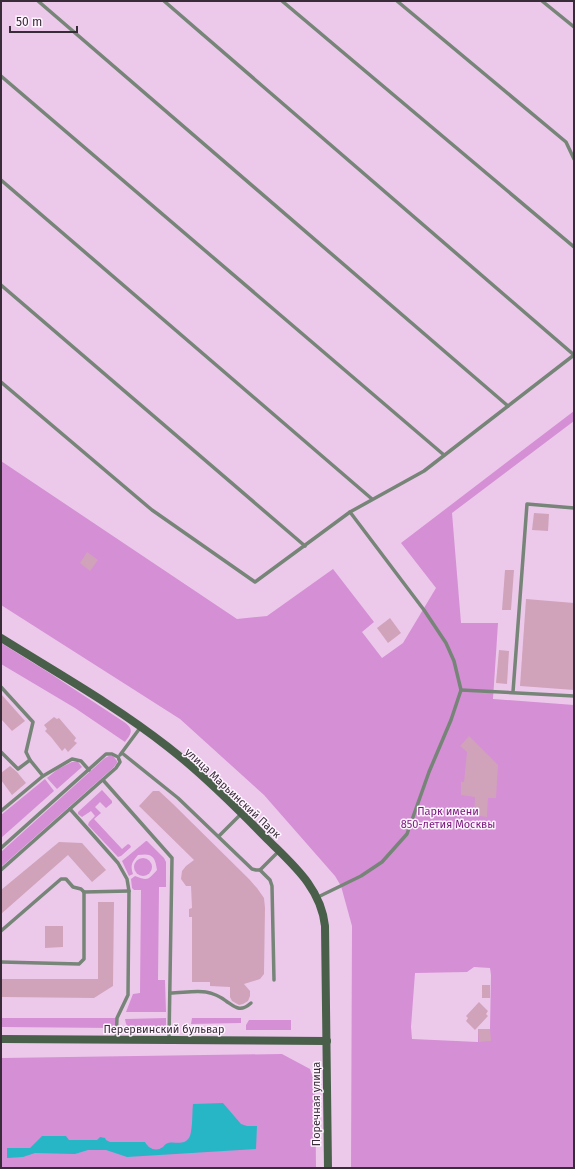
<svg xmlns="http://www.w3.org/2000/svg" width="575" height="1169" viewBox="0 0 575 1169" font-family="'Fira Sans',sans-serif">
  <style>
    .green { fill: #d58fd5; fill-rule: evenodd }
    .water { fill: #27b6c6 }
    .building { fill: #d0a3ba }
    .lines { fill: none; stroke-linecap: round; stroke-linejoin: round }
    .lane { stroke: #768577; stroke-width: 3.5 }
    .secondary { stroke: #495f4a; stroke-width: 8 }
    .labels { text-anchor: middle; stroke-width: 3; stroke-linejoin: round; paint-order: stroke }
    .street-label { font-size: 11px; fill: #392c39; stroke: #fef3fe }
    .park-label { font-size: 11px; fill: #7a187d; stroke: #fef3fe }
  </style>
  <rect width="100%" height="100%" fill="#ecc9eb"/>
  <g class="green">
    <path d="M574,411V421L452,513L461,623H498L493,699L574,705V1168H351L352,926L341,886L335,876L264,795L180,719L1,605V461L237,619L267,616L333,569L374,622L362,632L382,658L403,643L436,588L401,543ZM474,967L490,968L491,975L490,1029H478V1042L412,1039L411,1027L415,973L467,972Z"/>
    <path d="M1,643L51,674L124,722C134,729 132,733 125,742L75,708L1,664Z"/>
    <polygon points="109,756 113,756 117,761 117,763 113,768 1,867 1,852 105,758"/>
    <polygon points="72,762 78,762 82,767 57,789 47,778 58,769"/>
    <polygon points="45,779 54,791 1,838 1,815"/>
    <polygon points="102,790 112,801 112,803 106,808 100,802 95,807 101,813 94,819 122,849 128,844 130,845 131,847 121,856 118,857 88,825 89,822 95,816 91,811 82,817 78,814 78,812"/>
    <path d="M146,841H147L164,858L166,862V887H159L158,980H165L166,1012H126L133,994L140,993L141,890H134L132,888L131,879L135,876C148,881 148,880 157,870C155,856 152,853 138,855C132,862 130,865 133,874L129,876L122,861Z"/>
    <circle cx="143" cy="867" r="9"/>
    <polygon points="1,1018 116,1018 117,1024 114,1028 1,1027"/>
    <path d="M166,1018V1027L164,1028H132C126,1027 126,1024 125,1019Z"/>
    <polygon points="192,1018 241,1018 241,1023 191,1024"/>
    <polygon points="249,1020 291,1020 291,1030 246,1030 246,1025"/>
    <polygon points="282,1054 310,1069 315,1083 316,1168 1,1168 1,1058"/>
  </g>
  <path class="water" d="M223,1103L241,1124L247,1126H257L256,1149L127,1157L106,1150H88L75,1154L35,1153L23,1157L7,1158V1148H30L42,1136H66L69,1140H97L100,1137L105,1138L106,1140L110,1142H145C149,1149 156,1152 163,1147C165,1145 165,1144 168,1143C175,1141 183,1146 189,1138C193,1132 192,1112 193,1104Z"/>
  <g class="building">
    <polygon points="534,513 549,514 548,531 532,530"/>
    <polygon points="87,552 98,560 90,571 80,563"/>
    <polygon points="505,570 514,570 511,610 502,610"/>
    <polygon points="526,599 574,603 574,690 520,686"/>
    <polygon points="390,618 401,633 388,643 377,628"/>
    <polygon points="499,650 509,651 507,684 496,683"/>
    <polygon points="1,694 25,721 12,731 1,719"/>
    <polygon points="54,717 57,719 59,718 76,738 74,741 77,743 68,752 65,748 62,751 51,737 45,731 47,729 44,725"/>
    <polygon points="469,736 498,765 496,798 488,798 487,817 474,815 475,797 461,795 461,782 464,782 467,752 460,746"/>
    <polygon points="10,766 17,772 26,783 12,795 1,780 1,773"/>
    <polygon points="153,791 159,791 172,803 249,879 257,888 264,898 265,908 264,974 260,979 244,984 250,991 250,996 248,1001 243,1004 239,1005 232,1001 230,997 230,987 210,986 210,982 192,982 192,917 189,917 189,909 192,908 191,886 186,886 181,879 182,871 186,866 194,860 139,806"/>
    <polygon points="59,842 82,843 106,870 92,882 68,855 1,914 1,890"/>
    <polygon points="98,902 114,902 113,986 94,998 1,997 1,979 98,979"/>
    <polygon points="45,926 63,926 63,947 45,948"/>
    <rect x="482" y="985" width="8" height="13"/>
    <polygon points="479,1002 488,1011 486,1014 488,1016 475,1030 466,1021 468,1018 466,1016"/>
    <polygon points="478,1029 490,1029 491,1041 479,1042"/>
  </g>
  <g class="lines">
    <g class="lane">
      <polyline points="38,1 508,406"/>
      <polyline points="164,1 574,355"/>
      <polyline points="282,1 574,247"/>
      <polyline points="397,1 566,142 574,159"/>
      <polyline points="542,1 574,27"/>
      <polyline points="1,76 444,455"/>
      <polyline points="1,180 372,499"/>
      <polyline points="1,285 305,546"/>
      <polyline points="1,382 152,510 255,582 350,512 424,471 574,355"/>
      <polyline points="1,687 33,722 26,752 30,760 43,776"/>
      <polyline points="461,690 574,696"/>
      <polyline points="513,692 527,504 574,508"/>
      <polyline points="1,752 18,769 30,760"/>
      <polyline points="122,753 178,798 252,869 256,870 260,870 279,851"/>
      <polyline points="120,755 140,728"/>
      <polyline points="103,780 172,858 169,1040"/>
      <polyline points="70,809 118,863 127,879 129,891 128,995 117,1018 116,1040"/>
      <polyline points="1,811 43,776 72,759 81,761 89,770"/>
      <polyline points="219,836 242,813"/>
      <polyline points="1,848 106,754 112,754 118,757 120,762 116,768 1,870"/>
      <polyline points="260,870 270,880 272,886 274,980"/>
      <polyline points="318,897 361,876 382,862 407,834 429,772 451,720 461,690 454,661 446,643 424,610 350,512"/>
      <polyline points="1,931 61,879 66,879 73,887 81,889 84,892"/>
      <polyline points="1,962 79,964 84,959 84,892 129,891"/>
      <path d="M170,993C181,993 196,990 206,992C212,993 221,997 226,1001C235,1007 240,1013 251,1003"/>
    </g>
    <g class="secondary">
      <path d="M1,638C57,673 116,706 168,747C204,775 236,807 268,840C293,865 321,888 325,926L328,1168"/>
      <polyline points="1,1039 327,1041"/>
    </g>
  </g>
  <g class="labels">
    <g class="street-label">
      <text transform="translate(233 793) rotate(43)" y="4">улица Марьинский Парк</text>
      <text x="164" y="1033">Перервинский бульвар</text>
      <text transform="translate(316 1104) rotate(-90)" y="4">Поречная улица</text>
    </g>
    <g class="park-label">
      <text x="448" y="815">Парк имени<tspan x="448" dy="13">850-летия Москвы</tspan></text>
    </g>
  </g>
  <rect width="575" height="1169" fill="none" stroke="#392c39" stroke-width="4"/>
  <path d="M10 26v6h67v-6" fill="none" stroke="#392c39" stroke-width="2"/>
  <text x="16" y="26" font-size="12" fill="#392c39" stroke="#fef3fe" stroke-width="3" paint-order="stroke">50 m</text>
</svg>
